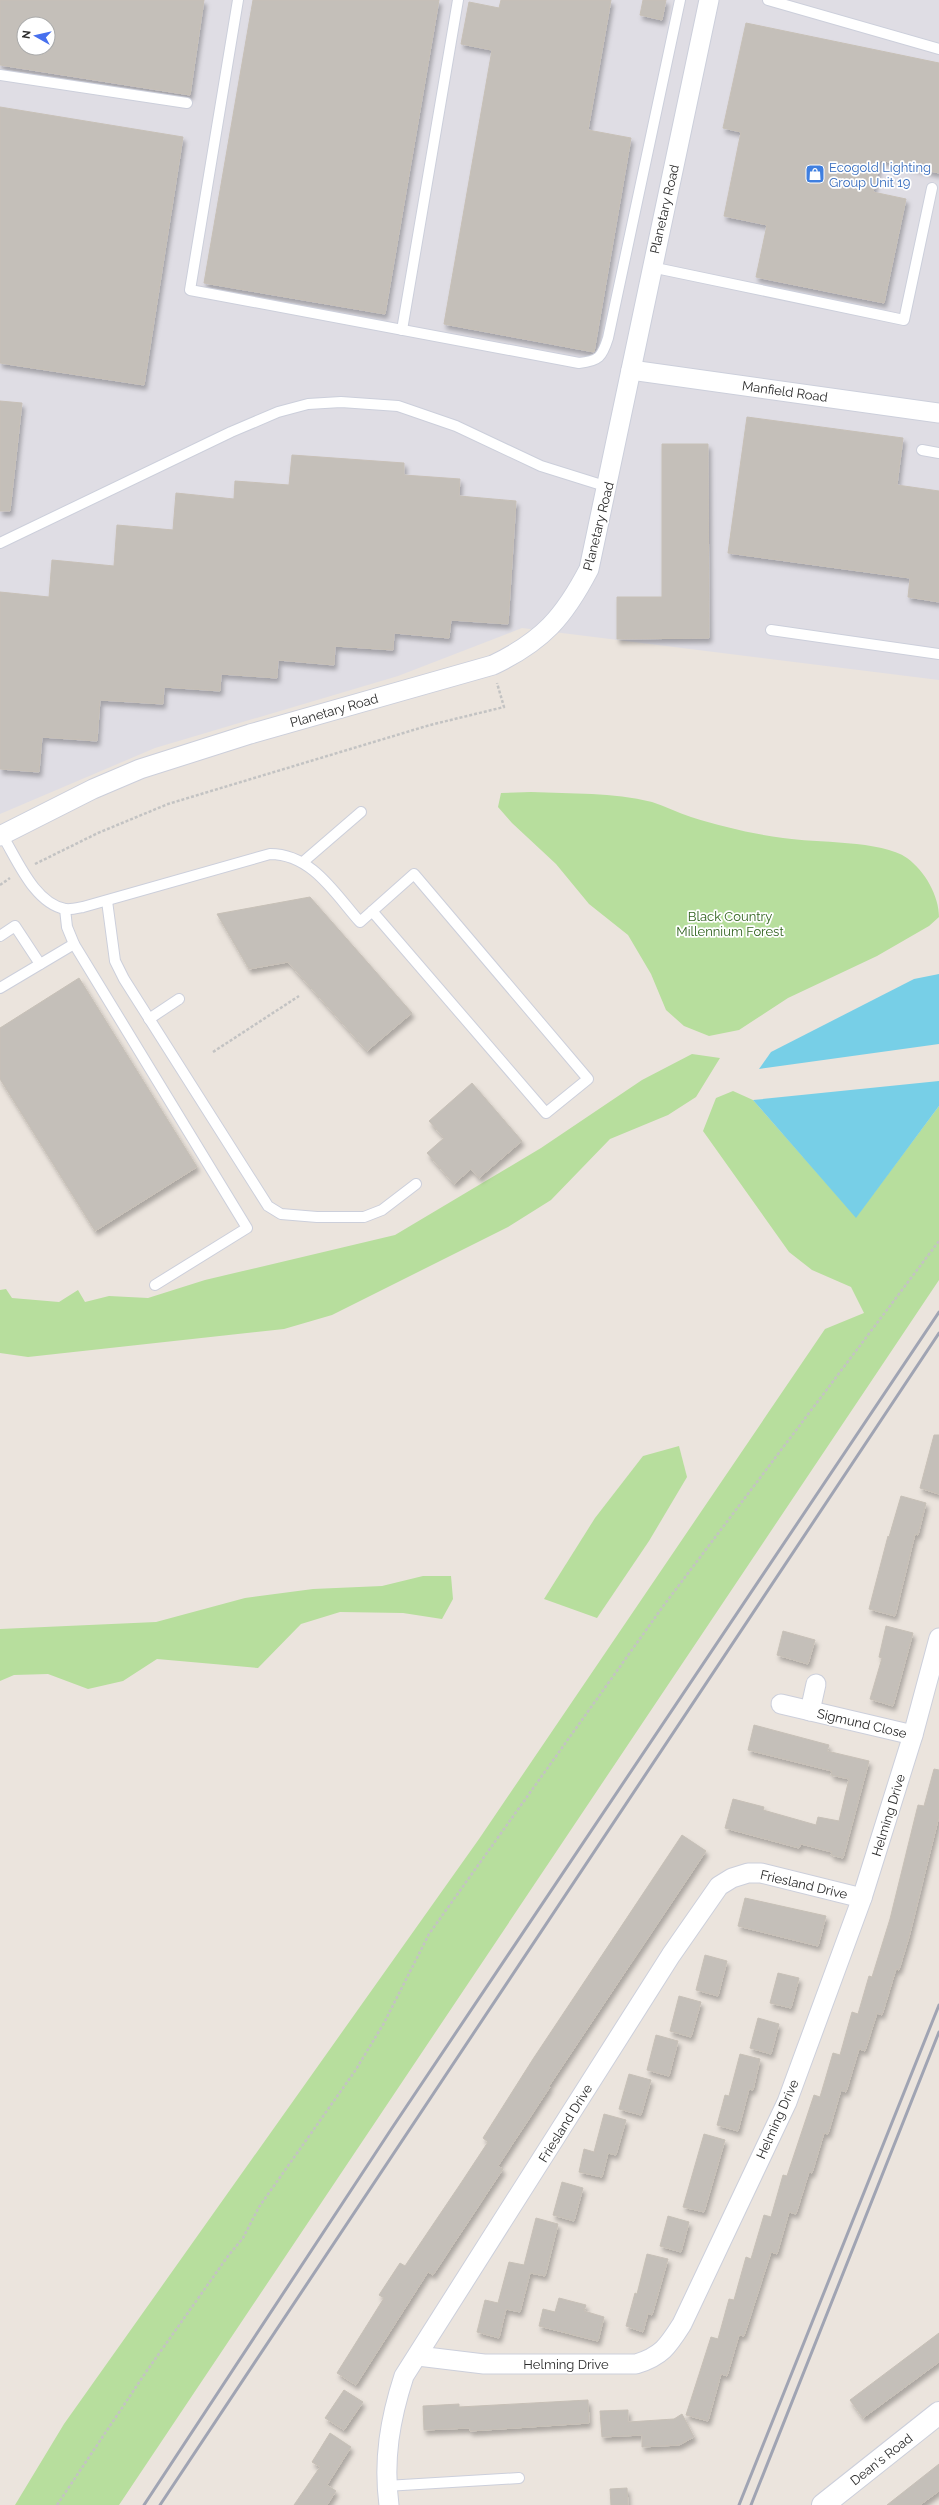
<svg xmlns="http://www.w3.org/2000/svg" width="939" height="2505" viewBox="0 0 939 2505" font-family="Raleway,sans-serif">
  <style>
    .industrial { fill: #dfdde4; fill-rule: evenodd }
    .green { fill: #b7de9d }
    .water { fill: #77cfe7 }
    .building { fill: #c4bfb9; stroke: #c7c0b7; fill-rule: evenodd; filter: url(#shadow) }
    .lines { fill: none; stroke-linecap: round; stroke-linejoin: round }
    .lane-casing { stroke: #cccfdb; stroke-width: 12 }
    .street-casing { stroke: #cccfdb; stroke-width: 21 }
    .secondary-casing { stroke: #cccfdb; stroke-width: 24 }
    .path { stroke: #c3c3c3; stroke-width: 2.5; stroke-dasharray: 3 2; stroke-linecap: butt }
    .lane { stroke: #fff; stroke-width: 10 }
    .street { stroke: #fff; stroke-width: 19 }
    .secondary { stroke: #fff; stroke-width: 22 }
    .rail { stroke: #a0a4b3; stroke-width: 3 }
    .labels { text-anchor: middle; stroke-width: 3.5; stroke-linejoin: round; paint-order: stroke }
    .shop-label { font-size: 13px; fill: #366cbe; stroke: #fff; text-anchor: start }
    .street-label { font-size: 13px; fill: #2a2a2a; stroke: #fff }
    .park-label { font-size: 13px; fill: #31631f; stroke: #fff }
  </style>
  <defs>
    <filter id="shadow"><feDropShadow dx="2.5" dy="4.5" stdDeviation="2" flood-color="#0004"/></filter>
  </defs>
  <rect width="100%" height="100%" fill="#ebe4dd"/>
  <path class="industrial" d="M0,0H939V680L522,628L398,676L155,748L0,814ZM24,24H48V48H24Z"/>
  <g class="green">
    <path d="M531,792C572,794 612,792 652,802C665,806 678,813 691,817C720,826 752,834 783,838C815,843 882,840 907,858C925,871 939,896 939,917L929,926L877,956L788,998L739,1030L709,1036L684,1026L666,1010L651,974L628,935L589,904L556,864L512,823L498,807L501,793Z"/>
    <polygon points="692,1054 720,1058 696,1097 668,1115 610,1139 551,1200 508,1227 332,1315 284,1329 28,1357 0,1353 0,1290 6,1289 12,1298 59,1302 78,1290 85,1302 109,1296 148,1298 205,1280 395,1235 541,1148 642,1080"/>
    <polygon points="733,1091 753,1100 856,1217 939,1106 939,1280 119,2505 15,2505 64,2424 479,1839 825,1329 864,1313 851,1287 812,1270 789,1252 703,1131 716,1098"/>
    <polygon points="679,1446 687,1477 649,1541 597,1618 544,1599 595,1518 643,1456"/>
    <polygon points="423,1576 451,1576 453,1599 442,1619 403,1613 340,1612 301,1624 258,1668 157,1659 123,1681 88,1689 48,1674 14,1675 0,1681 0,1629 156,1622 245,1598 313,1589 382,1586"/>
  </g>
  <g class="water">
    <polygon points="939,974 939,1044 759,1069 771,1052 914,979"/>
    <polygon points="939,1081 939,1106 856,1218 753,1100"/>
  </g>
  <g class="building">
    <path d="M0,0H204L190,95L0,65ZM24,24H48V48H24Z"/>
    <polygon points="253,0 439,0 385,314 204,283"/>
    <polygon points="501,0 611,0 588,130 631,138 594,352 444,324 492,50 461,44 469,2 499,8"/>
    <polygon points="643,0 666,0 662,20 640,15"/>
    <polygon points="746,23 939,63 939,173 880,160 873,192 906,199 884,303 756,277 767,225 724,216 741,132 723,128"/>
    <polygon points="0,107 183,137 144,385 0,363"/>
    <polygon points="0,401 22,403 10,511 0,511"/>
    <polygon points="747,417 903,438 897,485 939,491 939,602 908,597 910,578 728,553"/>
    <polygon points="662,444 708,444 709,638 617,639 617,597 662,597"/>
    <polygon points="292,455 404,463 404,475 460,479 459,496 516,501 508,624 451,620 449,638 394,633 393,650 335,646 334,665 278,660 277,678 221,674 220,691 164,687 163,704 100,700 97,741 42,737 39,772 0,769 0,592 49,597 52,560 114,566 117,525 173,530 176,493 234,499 235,481 289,485"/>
    <polygon points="310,897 412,1013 367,1051 288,962 249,969 217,914"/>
    <polygon points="79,978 197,1167 95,1231 0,1079 0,1028"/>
    <polygon points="472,1083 522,1141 479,1178 471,1169 454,1184 427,1153 444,1138 429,1121"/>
    <polygon points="934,1435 939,1435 939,1494 920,1488"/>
    <polygon points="901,1496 926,1503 918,1535 915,1534 895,1616 869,1609 888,1536 889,1537"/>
    <polygon points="886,1626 913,1633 893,1706 870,1699 882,1658 879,1657"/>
    <polygon points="783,1631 815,1640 808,1664 777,1655"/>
    <polygon points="754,1725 829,1745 827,1751 869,1761 843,1858 831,1855 832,1852 801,1844 799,1848 725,1828 733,1799 764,1807 763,1810 816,1825 818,1817 839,1821 849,1779 831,1775 832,1771 748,1750"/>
    <polygon points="934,1769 939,1770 939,1816 909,1937 899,1970 896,1969 882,2015 877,2013 865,2051 859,2049 846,2092 841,2090 828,2134 824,2133 812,2173 809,2172 796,2214 789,2212 777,2254 771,2252 744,2336 739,2335 727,2376 721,2374 708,2421 686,2415 711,2337 718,2339 729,2299 734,2300 746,2257 751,2259 764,2215 771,2217 783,2175 787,2176 814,2095 820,2097 833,2053 840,2055 852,2012 858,2014 869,1976 872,1977 890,1919 918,1805 924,1806"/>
    <polygon points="682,1835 706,1851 549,2086 550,2087 498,2166 503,2169 433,2275 428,2272 356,2385 337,2373 384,2298 379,2295 400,2263 405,2266 461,2183 488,2142 483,2138 533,2059"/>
    <polygon points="745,1898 826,1916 818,1946 738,1926"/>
    <polygon points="705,1955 727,1961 718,1996 696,1990"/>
    <polygon points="778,1973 799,1978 791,2008 770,2003"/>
    <polygon points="679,1996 701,2002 691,2037 670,2031"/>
    <polygon points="758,2018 779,2024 771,2054 750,2048"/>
    <polygon points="656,2035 678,2041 669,2076 647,2070"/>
    <polygon points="740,2054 760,2059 753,2090 749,2089 738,2131 717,2125 725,2095 729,2096"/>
    <polygon points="629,2074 651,2080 641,2115 619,2109"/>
    <polygon points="604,2114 626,2120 616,2155 608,2153 602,2177 579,2172 584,2149 594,2152"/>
    <polygon points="704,2134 725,2140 704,2212 683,2207"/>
    <polygon points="562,2182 583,2188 574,2221 553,2215"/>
    <polygon points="668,2216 689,2222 681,2252 660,2246"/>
    <polygon points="536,2218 558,2224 545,2276 530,2273 520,2312 506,2309 499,2338 477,2332 485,2300 498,2303 509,2262 524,2265"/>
    <polygon points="647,2254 668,2259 652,2315 648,2313 643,2332 626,2326 635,2293 637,2294"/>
    <polygon points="559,2298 586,2305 584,2311 604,2317 598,2341 539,2326 543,2309 555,2312"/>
    <polygon points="939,2333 939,2362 863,2418 850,2400"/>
    <polygon points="344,2390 363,2402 344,2430 325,2418"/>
    <polygon points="588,2400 589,2423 470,2431 470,2428 424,2430 423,2406 459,2404 459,2407"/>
    <polygon points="628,2410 628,2422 674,2419 682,2414 694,2437 679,2445 642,2447 642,2435 602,2437 600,2411"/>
    <polygon points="330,2433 351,2447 327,2485 336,2491 327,2505 294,2505 320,2467 312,2462"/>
    <polygon points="939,2464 939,2491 920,2505 887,2505"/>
    <polygon points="627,2488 628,2505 611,2505 610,2489"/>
  </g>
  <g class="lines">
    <defs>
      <g id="lane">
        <path d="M238,0L190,290L579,363C599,361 602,357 608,338L680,0"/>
        <polyline points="768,0 939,49"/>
        <polyline points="0,75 187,103"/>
        <polyline points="651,267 904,320 932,188"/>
        <polyline points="402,330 458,0"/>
        <polyline points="922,450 939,453"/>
        <polyline points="0,543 231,432 278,412 308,404 341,402 398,406 456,426 541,466 608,487"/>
        <polyline points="771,630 939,654"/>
        <path d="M2,835C17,859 34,903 65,909C70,910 78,908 83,907L270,854C312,854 335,894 360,922L414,874L588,1079L546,1113L372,911"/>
        <polyline points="303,862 361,812"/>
        <polyline points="107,901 115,961 124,979 268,1206 281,1214 317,1217 364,1217 382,1210 416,1184"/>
        <polyline points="65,909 67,927 74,944 247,1228 155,1285"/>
        <polyline points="0,936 15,926 40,964"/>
        <polyline points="0,988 74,944"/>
        <polyline points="149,1019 179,999"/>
        <polyline points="386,2486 519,2478"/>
      </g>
      <g id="street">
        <polyline points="631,370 939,413"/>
        <path d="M0,836L93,789L140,769L250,734L493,665C543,641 564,617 589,569L709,0"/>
        <polyline points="781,1704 913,1735"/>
        <polyline points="810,1711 816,1684"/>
        <path d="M418,2356L484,2364H636C662,2356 668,2346 682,2324L787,2102L862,1898L913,1735L939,1638"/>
        <path d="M389,2505C383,2460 390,2419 404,2376L671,1955L719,1886L732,1878L748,1873H761L862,1898"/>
      </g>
      <polyline id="secondary" points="823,2505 939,2413"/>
    </defs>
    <use href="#lane" class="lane-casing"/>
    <use href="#street" class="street-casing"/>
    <use href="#secondary" class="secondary-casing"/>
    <g class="path">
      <polyline points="35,864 98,833 168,804 430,725 504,707 497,683"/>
      <polyline points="0,885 10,878"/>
      <polyline points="213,1052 299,996"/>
      <polyline points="57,2505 146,2372 228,2256 243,2238 259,2207 355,2071 384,2023 429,1934 664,1605 939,1241"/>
    </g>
    <use href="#lane" class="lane"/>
    <use href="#street" class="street"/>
    <use href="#secondary" class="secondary"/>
    <g class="rail">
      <polyline points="144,2505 392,2128 939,1312"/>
      <polyline points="160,2505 939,1333"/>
      <polyline points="739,2505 939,2005"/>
      <polyline points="751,2505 939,2032"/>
    </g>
  </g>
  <defs>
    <symbol id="shop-square" viewBox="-11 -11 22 22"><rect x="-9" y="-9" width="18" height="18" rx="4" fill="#3f7fe0" stroke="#fff"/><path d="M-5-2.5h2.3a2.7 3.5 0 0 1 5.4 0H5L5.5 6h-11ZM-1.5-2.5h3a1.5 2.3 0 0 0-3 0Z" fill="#fff"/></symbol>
  </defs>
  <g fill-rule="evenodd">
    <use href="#shop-square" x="804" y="163" width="22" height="22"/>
  </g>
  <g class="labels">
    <g class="shop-label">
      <text x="829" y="172">Ecogold Lighting<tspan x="829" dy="15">Group Unit 19</tspan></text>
    </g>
    <g class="street-label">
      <text transform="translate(664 209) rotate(-77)" y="5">Planetary Road</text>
      <text transform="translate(785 391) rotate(8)" y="5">Manfield Road</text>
      <text transform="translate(598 526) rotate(-76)" y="5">Planetary Road</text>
      <text transform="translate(334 710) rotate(-16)" y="5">Planetary Road</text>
      <text transform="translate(862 1723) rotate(13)" y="5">Sigmund Close</text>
      <text transform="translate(888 1815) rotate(-73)" y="5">Helming Drive</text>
      <text transform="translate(804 1884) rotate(13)" y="5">Friesland Drive</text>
      <text transform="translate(777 2119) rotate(-66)" y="5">Helming Drive</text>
      <text transform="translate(565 2123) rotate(-58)" y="5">Friesland Drive</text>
      <text x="566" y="2369">Helming Drive</text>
      <text transform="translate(881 2459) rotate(-38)" y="5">Dean's Road</text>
    </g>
    <g class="park-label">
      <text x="730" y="921">Black Country<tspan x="730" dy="15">Millennium Forest</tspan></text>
    </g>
  </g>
  <g transform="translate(36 36) rotate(278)"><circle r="19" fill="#ffffff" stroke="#aaaaaa"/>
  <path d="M0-3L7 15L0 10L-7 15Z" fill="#4770ee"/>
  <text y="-6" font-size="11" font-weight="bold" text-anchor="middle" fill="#2a2a2a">N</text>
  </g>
</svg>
